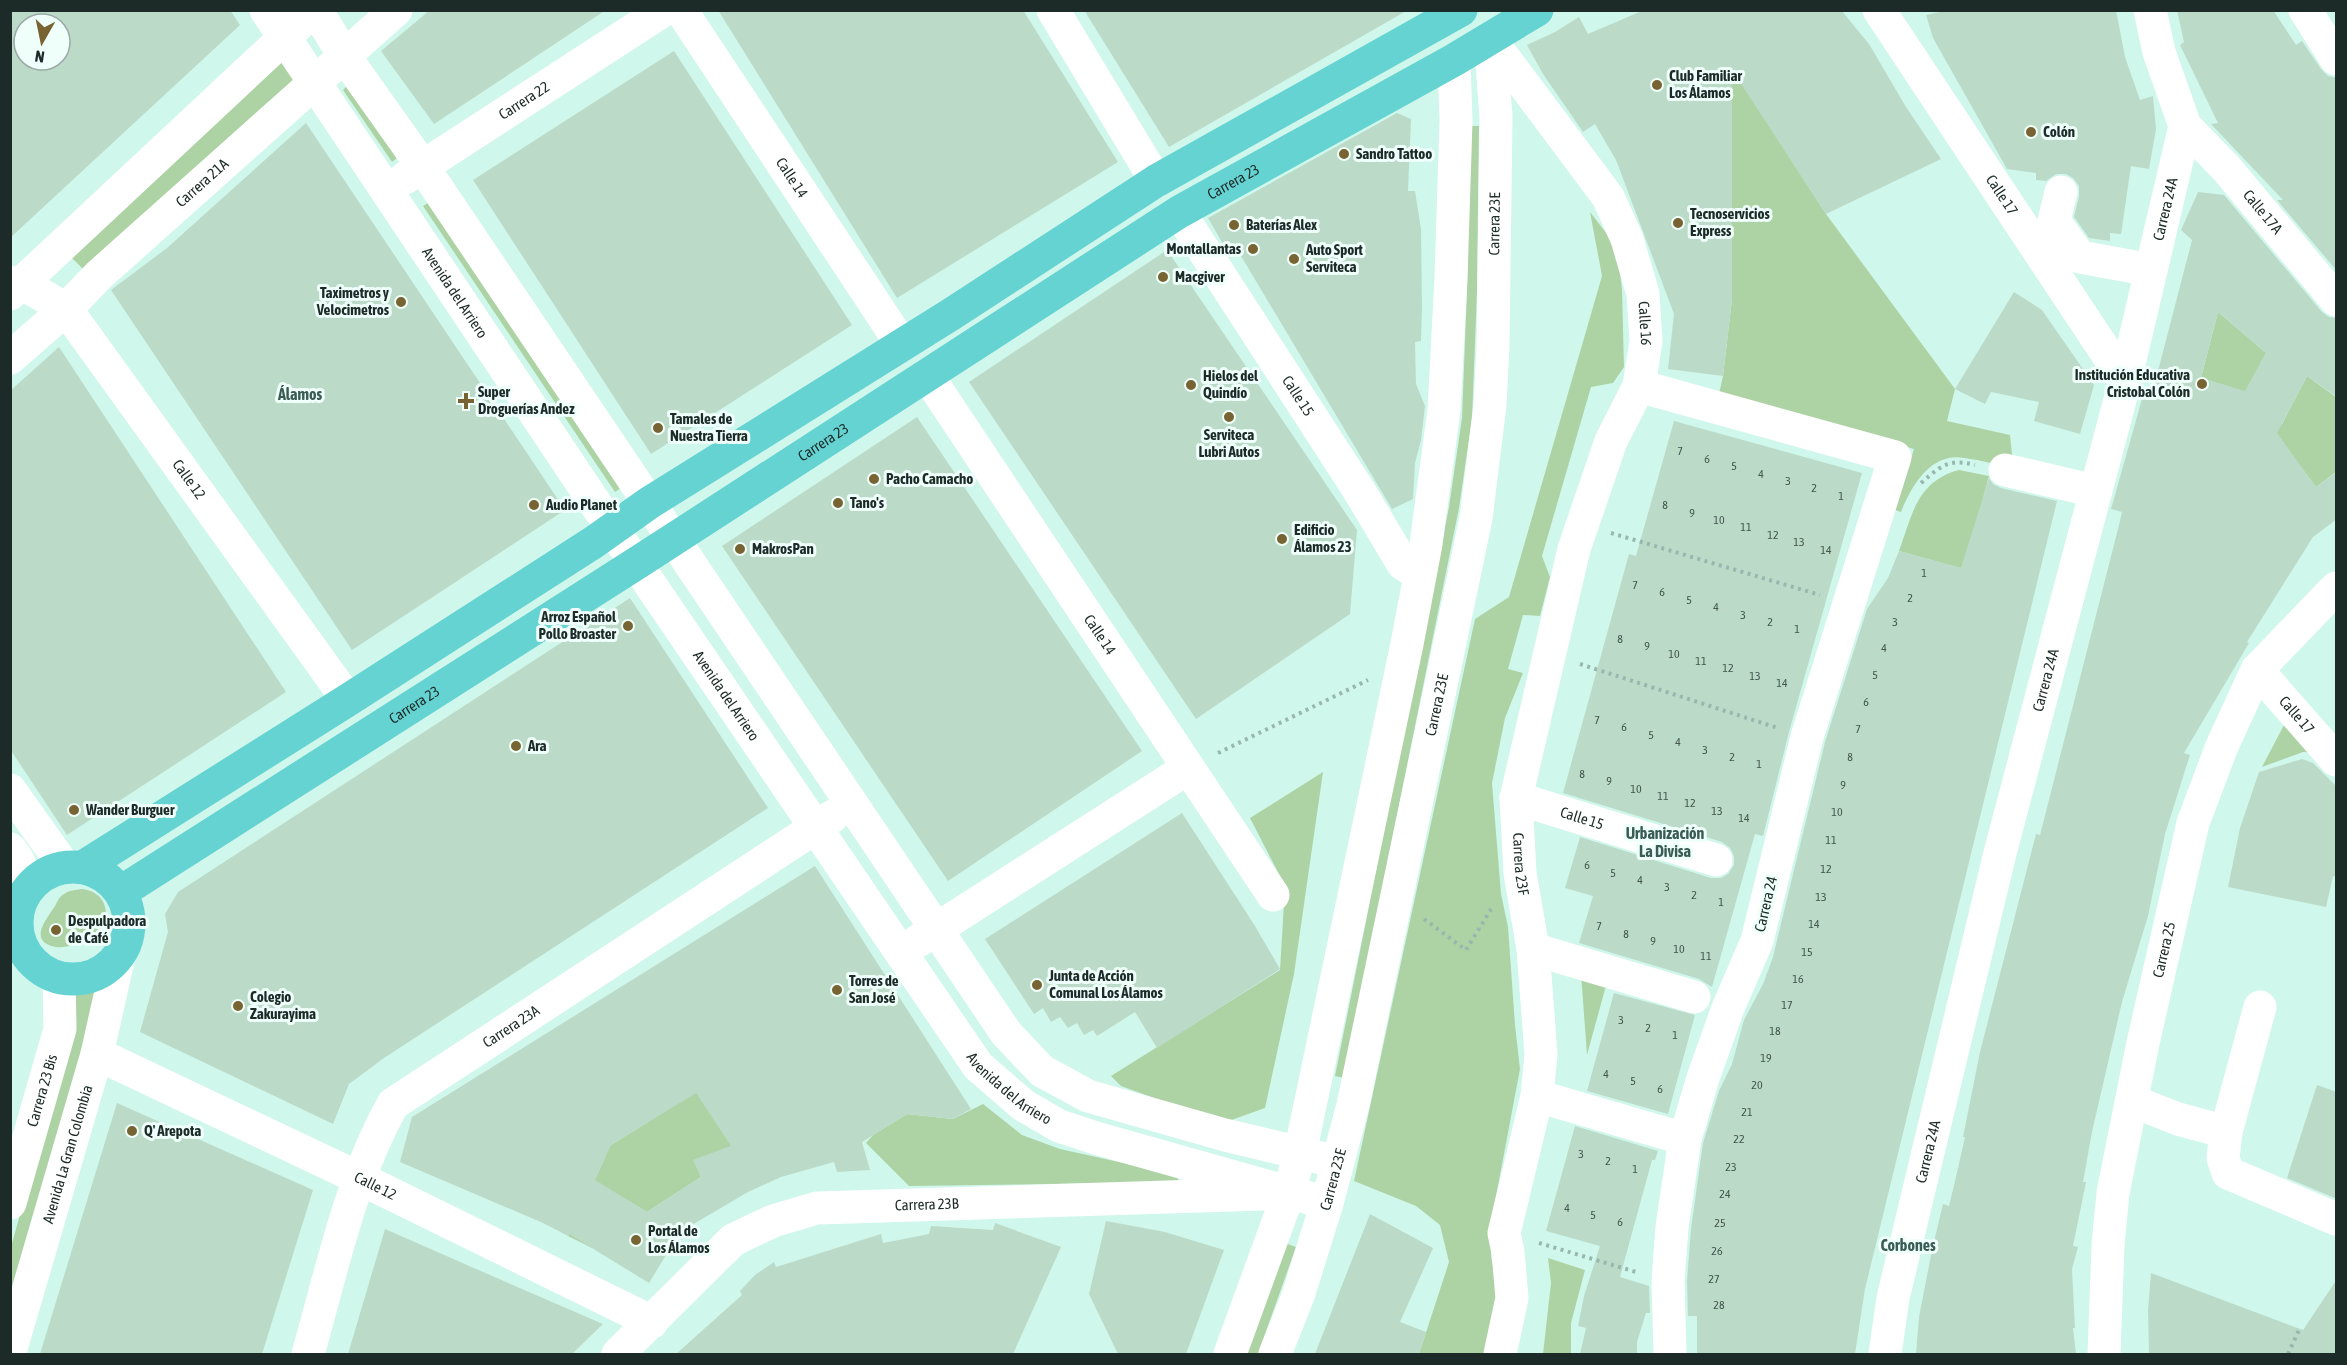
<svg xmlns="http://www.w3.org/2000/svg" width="2347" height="1365" viewBox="0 0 2347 1365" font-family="'Asap Condensed',sans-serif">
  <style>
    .green { fill: #add3a5 }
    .building { fill: #bbdbc8; fill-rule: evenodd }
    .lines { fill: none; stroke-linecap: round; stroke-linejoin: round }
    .path { stroke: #98b7af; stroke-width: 4; stroke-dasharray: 3 4.5; stroke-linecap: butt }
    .minor { stroke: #fff; stroke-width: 33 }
    .major { stroke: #66d3d3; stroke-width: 33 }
    .poi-dot { fill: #786332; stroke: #effffa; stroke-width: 2 }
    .labels { text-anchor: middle; stroke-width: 6; stroke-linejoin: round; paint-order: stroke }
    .number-label { font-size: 12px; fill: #44574f }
    .poi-label { font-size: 15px; font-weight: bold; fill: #1c2b27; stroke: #effffa; text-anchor: start }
    .street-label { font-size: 15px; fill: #1c2b27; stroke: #effffa }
    .neighbourhood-label { font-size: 16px; font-weight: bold; fill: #395c53; stroke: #effffa }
  </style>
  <rect width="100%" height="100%" fill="#d0f7ec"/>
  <g class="green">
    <path d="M1699,17L1826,214L1955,389L1947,421L2010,435L2013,464C2002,467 1988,462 1977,460C1968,459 1957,456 1949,458C1924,463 1909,492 1901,512L1895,510L1914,449L1719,394L1723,376L1732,299Z"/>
    <polygon points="282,62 296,78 83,269 68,254"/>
    <polygon points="347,86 397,158 392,162 343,90"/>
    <polygon points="1470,126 1479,126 1477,291 1472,419 1459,508 1344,1078 1335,1076 1449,507 1462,418 1467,291"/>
    <polygon points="428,203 621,488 615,492 423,206"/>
    <polygon points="1590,212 1613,242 1619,265 1622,289 1624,367 1613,383 1591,387 1542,556 1550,577 1540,616 1523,615 1508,669 1523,673 1505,718 1492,783 1501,894 1508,927 1515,1025 1520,1069 1491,1223 1491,1256 1499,1298 1485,1354 1419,1354 1449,1262 1440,1225 1416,1206 1354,1181 1475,619 1509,597 1602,276"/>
    <polygon points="2218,312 2266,353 2240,402 2282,424 2307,376 2336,397 2336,472 2316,487 2275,433 2248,420 2236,459 2212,448 2230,387 2201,378"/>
    <path d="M1959,470L1989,476L1981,506L1970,562L1960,568L1899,551C1912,515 1917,481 1959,470Z"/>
    <polygon points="2284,725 2323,753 2303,752 2262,767"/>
    <polygon points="1323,772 1294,974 1265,1108 1223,1123 1121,1086 1111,1076 1280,970 1285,886 1250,818"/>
    <path d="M82,889C117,893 113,939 74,945C68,946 62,948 56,947C29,942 44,922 53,909C57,904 58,897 64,894C69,890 76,890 82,889Z"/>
    <polygon points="1581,973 1607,982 1587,1055"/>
    <polygon points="99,990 11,1313 11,1247 71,1031 72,995"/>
    <polygon points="696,1092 759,1136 694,1160 701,1177 647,1212 624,1198 592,1248 568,1236 604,1160 595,1155"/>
    <polygon points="983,1104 1022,1135 1060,1149 1178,1175 1178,1182 909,1186 866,1143 873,1135 907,1114 953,1119"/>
    <polygon points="1285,1243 1296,1247 1258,1354 1245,1354"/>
    <polygon points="1548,1258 1585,1270 1571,1323 1571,1354 1543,1354 1551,1283"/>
  </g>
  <g class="building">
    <path d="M10,10H230L240,25L10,238ZM24,24H60V60H24Z"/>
    <polygon points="430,10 606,10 434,124 381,51"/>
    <polygon points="718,10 1023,10 1118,162 897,298"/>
    <polygon points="1084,10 1408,10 1169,147"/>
    <polygon points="1644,10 1841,10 1869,44 1906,107 1941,159 1826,214 1732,70 1732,299 1723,376 1668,369 1674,314 1616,160 1595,124 1583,132 1543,74 1527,45 1555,32 1579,17 1588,34"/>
    <polygon points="1948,10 2116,10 2125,57 2140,100 2153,96 2156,129 2149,169 2131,166 2121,234 2110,233 2110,241 2089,238 2074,217 2079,196 2079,186 2073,178 2066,174 2056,174 2046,181 2036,180 2036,173 2007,169 1933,38 1926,15"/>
    <polygon points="2177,10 2273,10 2296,45 2302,41 2321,69 2328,76 2337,78 2337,271 2277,200 2283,200 2211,124 2218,123 2180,45 2184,42"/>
    <polygon points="674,51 852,325 651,454 473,180"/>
    <polygon points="1397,113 1411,119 1408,191 1415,191 1421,229 1422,307 1421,341 1415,342 1416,384 1425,406 1421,440 1415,463 1413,499 1392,509 1238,251 1230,256 1208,218"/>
    <polygon points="306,123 565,510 352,650 111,290 167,248"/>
    <path d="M2198,192L2224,195L2322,312L2329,317L2337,318V397L2307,376L2277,433L2316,487L2337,472V519L2313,537L2247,642L2249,643L2184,753L2190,755L2165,834L2148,916L2122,1002L2092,1132L2083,1182H2086L2073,1246L2078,1247L2072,1269L2075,1328H2073L2076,1354H1916L1919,1317L1932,1250L1943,1204L1949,1206L1956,1177L1965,1137H1963L1980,1052L2036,834L2040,835L2119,525L2122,512L2111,509L2144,392L2152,394L2192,240L2181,230ZM2218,312L2266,353L2245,391L2201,378Z"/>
    <polygon points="1167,250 1357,530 1350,614 1196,719 969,382"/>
    <polygon points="2014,292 2042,310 2094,385 2080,434 2034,421 2039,402 1991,392 1985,404 1955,389"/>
    <polygon points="59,347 286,692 67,835 10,749 10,391"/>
    <polygon points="917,417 1142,751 948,881 722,546"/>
    <polygon points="1674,421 1862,473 1789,732 1763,836 1755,834 1712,987 1699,979 1579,943 1593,896 1565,888 1580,837 1711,878 1721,878 1728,874 1734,865 1734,856 1730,848 1722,842 1563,793 1629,554 1636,556"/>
    <polygon points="1989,478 1993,484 2001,488 2057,501 1865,1289 1855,1354 1697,1354 1697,1316 1688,1316 1687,1281 1691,1229 1703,1143 1719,1091 1732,1064 1744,1020 1763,984 1773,957 1825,742 1867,609 1888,578 1899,551 1961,568"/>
    <polygon points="630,598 768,808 384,1058 349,1084 333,1124 140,1032 168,932 165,914 178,892"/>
    <polygon points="2302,759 2313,763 2337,787 2337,877 2333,876 2326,907 2228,887 2240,828 2259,772"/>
    <polygon points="1182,813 1255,926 1280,969 1157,1048 1135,1012 1097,1036 1093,1030 1084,1035 1077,1023 1068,1028 1060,1017 1051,1022 1043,1008 1034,1014 985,939"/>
    <path d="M815,866L971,1109L953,1119L907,1114L862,1142L870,1170L837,1172L834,1162L781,1177L748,1192L680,1232L649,1283L569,1234L568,1236L543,1223L400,1162L412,1117ZM696,1093L731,1146L693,1160L701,1177L647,1212L595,1180L611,1145Z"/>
    <polygon points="1614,993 1695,1015 1668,1114 1587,1091"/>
    <polygon points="2317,1085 2337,1092 2337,1199 2287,1178"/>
    <polygon points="117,1103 313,1190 262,1354 40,1354"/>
    <polygon points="1575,1126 1658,1151 1655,1160 1652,1160 1620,1277 1649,1286 1650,1313 1646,1313 1637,1342 1637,1354 1580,1354 1586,1328 1578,1326 1584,1296 1600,1246 1546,1231"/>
    <polygon points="1370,1214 1433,1248 1400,1322 1426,1332 1419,1354 1315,1354"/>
    <polygon points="1106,1221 1165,1232 1224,1250 1186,1354 1118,1354 1089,1294"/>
    <polygon points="995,1223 1061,1247 1013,1354 676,1354 742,1295 740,1291 755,1275 774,1262 776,1267 881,1234 883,1243 929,1234 931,1226 993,1230"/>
    <polygon points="385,1229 515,1286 603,1324 572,1354 348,1354"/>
    <polygon points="2151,1273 2303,1330 2337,1279 2337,1354 2149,1354 2148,1310"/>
  </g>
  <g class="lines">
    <g class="path">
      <path d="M1921,483C1941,466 1948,458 1975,465"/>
      <polyline points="1611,533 1820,595"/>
      <polyline points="1580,664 1778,728"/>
      <polyline points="1218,753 1368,680"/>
      <polyline points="1424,919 1466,950 1493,906"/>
      <polyline points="1539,1243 1636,1272"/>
      <polyline points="2288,1354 2299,1330"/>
    </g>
    <g class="minor">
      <path id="s1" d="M266,10L601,512L978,1066L1023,1105L1059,1126L1099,1139L1327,1203"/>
      <polyline points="316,10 345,57 423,167 1006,1033 1042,1071 1088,1096 1225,1135 1338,1162"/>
      <path id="s2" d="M681,10L902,345"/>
      <polyline points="1053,10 1156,181"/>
      <path id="s3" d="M1879,10L2125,381"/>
      <polyline points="2305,10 2336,59"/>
      <path id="s4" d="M1490,39L1608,197L1627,239L1643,294L1646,341L1639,386L1611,441L1574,549L1516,798L1520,873L1533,949L1541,1054L1537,1096L1504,1233L1508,1252L1512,1298L1500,1354"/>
      <path id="s5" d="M2185,126L2226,168L2336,300"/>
      <path id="s6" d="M405,178L664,10"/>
      <polyline points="2061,192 2054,221 2080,257 2151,270"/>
      <path id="s7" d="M1179,212L1360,492L1403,564L1420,575"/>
      <path id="s8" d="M10,282L23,284L66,309L348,700"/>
      <polyline points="10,294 300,23"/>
      <path id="s9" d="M10,358L66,309L99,275L396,10"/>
      <path id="s10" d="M927,375L1273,895"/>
      <polyline points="1639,386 1895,457 1807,737 1757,941 1728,1008 1703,1078 1685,1139 1672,1227 1668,1281 1670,1354"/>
      <polyline points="2005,470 2095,491"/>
      <path id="s11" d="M2257,670L2336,760"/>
      <polyline points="10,790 64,866"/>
      <path id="s12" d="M1516,798L1716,860"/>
      <polyline points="10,849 19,862 28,889"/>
      <polyline points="918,941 1188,768"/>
      <polyline points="1533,949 1694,997"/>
      <path id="s13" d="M97,1054L359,1178L652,1322"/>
      <polyline points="1537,1096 1685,1139"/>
      <polyline points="2132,1101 2178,1119 2226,1132 2223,1158 2228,1173 2336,1219"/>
      <polyline points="2226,1132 2260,1007"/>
      <path id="s14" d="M10,1203L60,1029L59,977"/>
      <path id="s15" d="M10,1352L97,1054L119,956"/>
      <path id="s16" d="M308,1354C332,1270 350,1181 393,1104L833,816"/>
      <path id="s17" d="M618,1354L733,1240L773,1221L817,1208L1263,1194"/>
      <polyline points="1230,1354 1289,1192 1300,1153 1407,644 1426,544 1444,410 1451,278 1456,121 1454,60"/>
      <path id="s18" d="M1275,1354L1298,1296L1327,1203L1353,1105L1476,518L1490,405L1493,346L1496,116L1490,39"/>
      <path id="s19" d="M1885,1354L1893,1298L2000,853L2125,381L2185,126L2159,52L2150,10"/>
      <path id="s20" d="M2104,1354L2108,1245L2113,1193L2143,1043L2193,823L2222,746L2257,670L2336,588"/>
    </g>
    <g class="major">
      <circle cx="73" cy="923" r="56"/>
      <polyline points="83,867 348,700 594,542 649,503 950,315 1156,181 1461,10"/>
      <path id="s21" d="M121,892L637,563L1179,212L1454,60L1537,10"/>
    </g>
  </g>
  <g class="poi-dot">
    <circle cx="1657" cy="85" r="6"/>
    <circle cx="2031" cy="132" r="6"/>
    <circle cx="1344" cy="154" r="6"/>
    <circle cx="1678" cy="223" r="6"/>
    <circle cx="1234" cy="225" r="6"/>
    <circle cx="1253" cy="249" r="6"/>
    <circle cx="1294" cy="259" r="6"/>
    <circle cx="1163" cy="277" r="6"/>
    <circle cx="401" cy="302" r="6"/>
    <circle cx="2202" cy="384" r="6"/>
    <circle cx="1191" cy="385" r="6"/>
    <path d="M463 392h6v6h6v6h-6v6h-6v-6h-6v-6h6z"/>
    <circle cx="1229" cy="417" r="6"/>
    <circle cx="658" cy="428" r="6"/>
    <circle cx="874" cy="479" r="6"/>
    <circle cx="838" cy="503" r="6"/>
    <circle cx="534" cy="505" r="6"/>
    <circle cx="1282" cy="539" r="6"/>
    <circle cx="740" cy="549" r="6"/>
    <circle cx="628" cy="626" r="6"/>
    <circle cx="516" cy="746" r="6"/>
    <circle cx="74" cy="810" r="6"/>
    <circle cx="56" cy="930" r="6"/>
    <circle cx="1037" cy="985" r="6"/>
    <circle cx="837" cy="990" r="6"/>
    <circle cx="238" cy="1006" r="6"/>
    <circle cx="132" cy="1131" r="6"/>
    <circle cx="636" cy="1240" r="6"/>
  </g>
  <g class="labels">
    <g class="number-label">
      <text x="1680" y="455">7</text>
      <text x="1707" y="463">6</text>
      <text x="1734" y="470">5</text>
      <text x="1761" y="478">4</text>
      <text x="1788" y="485">3</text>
      <text x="1814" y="492">2</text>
      <text x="1841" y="500">1</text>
      <text x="1665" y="509">8</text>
      <text x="1692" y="517">9</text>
      <text x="1719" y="524">10</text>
      <text x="1746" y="531">11</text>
      <text x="1773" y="539">12</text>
      <text x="1799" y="546">13</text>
      <text x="1826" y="554">14</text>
      <text x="1924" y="577">1</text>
      <text x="1635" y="589">7</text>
      <text x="1662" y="596">6</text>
      <text x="1910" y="602">2</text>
      <text x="1689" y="604">5</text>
      <text x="1716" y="611">4</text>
      <text x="1743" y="619">3</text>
      <text x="1770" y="626">2</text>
      <text x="1895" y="626">3</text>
      <text x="1797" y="633">1</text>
      <text x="1620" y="643">8</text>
      <text x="1647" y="650">9</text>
      <text x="1884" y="652">4</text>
      <text x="1674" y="658">10</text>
      <text x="1701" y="665">11</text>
      <text x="1728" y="672">12</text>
      <text x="1875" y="679">5</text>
      <text x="1755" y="680">13</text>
      <text x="1782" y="687">14</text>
      <text x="1866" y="706">6</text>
      <text x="1597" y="724">7</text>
      <text x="1624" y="731">6</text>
      <text x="1858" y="733">7</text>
      <text x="1651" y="739">5</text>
      <text x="1678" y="746">4</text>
      <text x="1705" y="754">3</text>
      <text x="1732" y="761">2</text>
      <text x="1850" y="761">8</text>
      <text x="1759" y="768">1</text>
      <text x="1582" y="778">8</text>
      <text x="1609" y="785">9</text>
      <text x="1843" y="789">9</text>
      <text x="1636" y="793">10</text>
      <text x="1663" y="800">11</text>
      <text x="1690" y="807">12</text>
      <text x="1717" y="815">13</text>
      <text x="1837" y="816">10</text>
      <text x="1744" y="822">14</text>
      <text x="1831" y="844">11</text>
      <text x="1587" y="869">6</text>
      <text x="1826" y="873">12</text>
      <text x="1613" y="877">5</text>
      <text x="1640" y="884">4</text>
      <text x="1667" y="891">3</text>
      <text x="1694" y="899">2</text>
      <text x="1821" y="901">13</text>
      <text x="1721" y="906">1</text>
      <text x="1814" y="928">14</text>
      <text x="1599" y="930">7</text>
      <text x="1626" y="938">8</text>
      <text x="1653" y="945">9</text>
      <text x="1679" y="953">10</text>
      <text x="1807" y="956">15</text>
      <text x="1706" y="960">11</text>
      <text x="1798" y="983">16</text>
      <text x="1787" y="1009">17</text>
      <text x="1621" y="1024">3</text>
      <text x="1648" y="1032">2</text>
      <text x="1775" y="1035">18</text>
      <text x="1675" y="1039">1</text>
      <text x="1766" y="1062">19</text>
      <text x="1606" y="1078">4</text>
      <text x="1633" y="1085">5</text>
      <text x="1757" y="1089">20</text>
      <text x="1660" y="1093">6</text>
      <text x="1747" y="1116">21</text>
      <text x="1739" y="1143">22</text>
      <text x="1581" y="1158">3</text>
      <text x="1608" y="1165">2</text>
      <text x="1731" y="1171">23</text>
      <text x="1635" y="1173">1</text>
      <text x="1725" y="1198">24</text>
      <text x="1567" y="1212">4</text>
      <text x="1593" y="1219">5</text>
      <text x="1620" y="1226">6</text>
      <text x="1720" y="1227">25</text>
      <text x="1717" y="1255">26</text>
      <text x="1714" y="1283">27</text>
      <text x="1719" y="1309">28</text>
    </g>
    <g class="poi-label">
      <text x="1669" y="81">Club Familiar<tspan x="1669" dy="17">Los Álamos</tspan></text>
      <text x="2043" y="137">Colón</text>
      <text x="1356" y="159">Sandro Tattoo</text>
      <text x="1690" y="219">Tecnoservicios<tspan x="1690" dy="17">Express</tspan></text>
      <text x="1246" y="230">Baterías Alex</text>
      <text x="1241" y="254" text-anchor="end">Montallantas</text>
      <text x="1306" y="255">Auto Sport<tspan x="1306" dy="17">Serviteca</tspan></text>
      <text x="1175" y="282">Macgiver</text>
      <text x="389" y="298" text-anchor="end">Taximetros y<tspan x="389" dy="17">Velocimetros</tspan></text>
      <text x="2190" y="380" text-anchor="end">Institución Educativa<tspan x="2190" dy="17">Cristobal Colón</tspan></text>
      <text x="1203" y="381">Hielos del<tspan x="1203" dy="17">Quindío</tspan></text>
      <text x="478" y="397">Super<tspan x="478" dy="17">Droguerías Andez</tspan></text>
      <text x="670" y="424">Tamales de<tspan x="670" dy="17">Nuestra Tierra</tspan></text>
      <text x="1229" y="440" text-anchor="middle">Serviteca<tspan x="1229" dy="17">Lubri Autos</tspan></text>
      <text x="886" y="484">Pacho Camacho</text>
      <text x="850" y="508">Tano's</text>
      <text x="546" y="510">Audio Planet</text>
      <text x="1294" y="535">Edificio<tspan x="1294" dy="17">Álamos 23</tspan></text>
      <text x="752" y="554">MakrosPan</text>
      <text x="616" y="622" text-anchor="end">Arroz Español<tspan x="616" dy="17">Pollo Broaster</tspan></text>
      <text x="528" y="751">Ara</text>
      <text x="86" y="815">Wander Burguer</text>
      <text x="68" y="926">Despulpadora<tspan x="68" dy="17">de Café</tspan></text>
      <text x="1049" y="981">Junta de Acción<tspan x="1049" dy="17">Comunal Los Álamos</tspan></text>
      <text x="849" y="986">Torres de<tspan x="849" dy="17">San José</tspan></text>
      <text x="250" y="1002">Colegio<tspan x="250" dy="17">Zakurayima</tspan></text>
      <text x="144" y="1136">Q' Arepota</text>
      <text x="648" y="1236">Portal de<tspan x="648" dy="17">Los Álamos</tspan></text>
    </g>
    <g class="street-label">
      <text dy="5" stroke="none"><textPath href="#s6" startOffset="142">Carrera 22</textPath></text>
      <text dy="5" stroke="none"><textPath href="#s2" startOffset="201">Calle 14</textPath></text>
      <text dy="5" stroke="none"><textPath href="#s21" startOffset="1320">Carrera 23</textPath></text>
      <text dy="5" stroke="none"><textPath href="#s9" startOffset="260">Carrera 21A</textPath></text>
      <text dy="5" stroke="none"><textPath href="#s3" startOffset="222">Calle 17</textPath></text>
      <text dy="5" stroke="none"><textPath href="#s19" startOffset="1179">Carrera 24A</textPath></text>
      <text dy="5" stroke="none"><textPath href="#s5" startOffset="116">Calle 17A</textPath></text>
      <text dy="5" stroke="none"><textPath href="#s18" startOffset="1156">Carrera 23E</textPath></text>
      <text dy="5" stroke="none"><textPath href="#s1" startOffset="340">Avenida del Arriero</textPath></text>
      <text dy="5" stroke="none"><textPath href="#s4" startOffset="330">Calle 16</textPath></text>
      <text dy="5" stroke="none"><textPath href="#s7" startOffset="219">Calle 15</textPath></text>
      <text dy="5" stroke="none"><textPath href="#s21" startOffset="834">Carrera 23</textPath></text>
      <text dy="5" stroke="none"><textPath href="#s8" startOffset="273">Calle 12</textPath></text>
      <text dy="5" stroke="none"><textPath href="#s10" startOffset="312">Calle 14</textPath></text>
      <text dy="5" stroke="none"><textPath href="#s19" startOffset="693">Carrera 24A</textPath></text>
      <text dy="5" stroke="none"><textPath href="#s1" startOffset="826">Avenida del Arriero</textPath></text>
      <text dy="5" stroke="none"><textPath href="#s21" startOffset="348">Carrera 23</textPath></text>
      <text dy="5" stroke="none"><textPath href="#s18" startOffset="670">Carrera 23E</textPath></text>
      <text dy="5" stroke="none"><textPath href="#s11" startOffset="60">Calle 17</textPath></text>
      <text dy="5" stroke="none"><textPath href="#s12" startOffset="69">Calle 15</textPath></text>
      <text dy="5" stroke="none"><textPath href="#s4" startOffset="891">Carrera 23F</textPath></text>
      <text transform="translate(1766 904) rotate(-77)" y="5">Carrera 24</text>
      <text dy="5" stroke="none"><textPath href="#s20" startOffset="410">Carrera 25</textPath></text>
      <text dy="5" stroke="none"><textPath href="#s16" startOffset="406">Carrera 23A</textPath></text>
      <text dy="5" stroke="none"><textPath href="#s1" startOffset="1312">Avenida del Arriero</textPath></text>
      <text dy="5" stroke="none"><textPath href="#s14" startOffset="117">Carrera 23 Bis</textPath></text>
      <text dy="5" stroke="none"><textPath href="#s19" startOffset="207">Carrera 24A</textPath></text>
      <text dy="5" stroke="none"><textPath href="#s15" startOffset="206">Avenida La Gran Colombia</textPath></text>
      <text dy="5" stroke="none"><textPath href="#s18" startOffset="184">Carrera 23E</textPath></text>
      <text dy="5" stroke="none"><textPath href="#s13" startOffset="308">Calle 12</textPath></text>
      <text dy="5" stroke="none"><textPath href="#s17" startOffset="362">Carrera 23B</textPath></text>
    </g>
    <g class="neighbourhood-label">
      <text x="300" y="400">Álamos</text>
      <text x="1665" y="839">Urbanización<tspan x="1665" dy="18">La Divisa</tspan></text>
      <text x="1908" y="1251">Corbones</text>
    </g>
  </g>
  <rect width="2347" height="1365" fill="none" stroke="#1c2b27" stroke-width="24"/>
  <g transform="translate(42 42) rotate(189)"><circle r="28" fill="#effffa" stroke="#9baaa6" stroke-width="1.5"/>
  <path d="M0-4.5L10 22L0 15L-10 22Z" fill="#786332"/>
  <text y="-9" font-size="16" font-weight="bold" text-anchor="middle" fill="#1c2b27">N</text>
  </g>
</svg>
